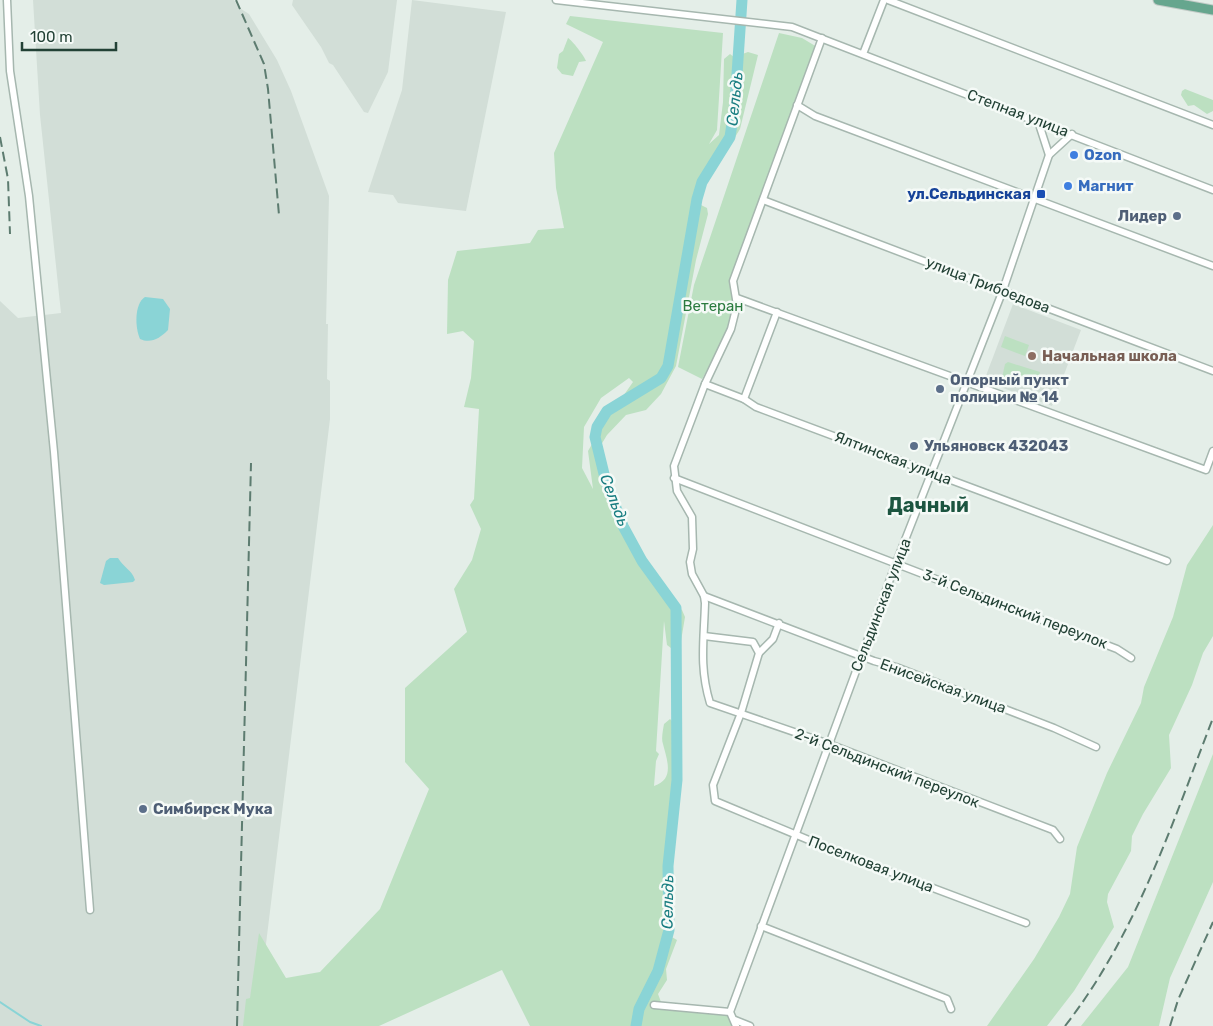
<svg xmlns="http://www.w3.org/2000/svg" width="1213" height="1026" viewBox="0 0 1213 1026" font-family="Rubik,sans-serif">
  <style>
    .built { fill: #d2ded7 }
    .green { fill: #bce0c1; fill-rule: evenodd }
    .water { fill: #8ad4d6 }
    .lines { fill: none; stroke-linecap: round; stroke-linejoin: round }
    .stream { stroke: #8ad4d6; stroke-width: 2 }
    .river { stroke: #8ad4d6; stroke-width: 11 }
    .minor-casing { stroke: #a6b7af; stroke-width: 9 }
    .major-casing { stroke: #c1cac6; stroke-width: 11 }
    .minor { stroke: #fff; stroke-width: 6 }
    .major { stroke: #66a68e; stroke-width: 9 }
    .rail { stroke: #5d7c70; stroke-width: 2; stroke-dasharray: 10 5; stroke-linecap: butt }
    .shop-dot { fill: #3f7fe0; stroke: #f5faf7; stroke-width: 2 }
    .transit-dot { fill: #1a4fb4; stroke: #f5faf7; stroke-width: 2 }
    .service-dot { fill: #5c6f8a; stroke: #f5faf7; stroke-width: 2 }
    .education-dot { fill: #8d6e63; stroke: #f5faf7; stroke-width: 2 }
    .labels { text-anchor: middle; stroke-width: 5; stroke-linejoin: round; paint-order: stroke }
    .street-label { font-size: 15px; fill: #224135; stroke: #f5faf7 }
    .shop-label { font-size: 15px; font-weight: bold; fill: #366cbe; stroke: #f5faf7; text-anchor: start }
    .transit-label { font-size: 15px; font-weight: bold; fill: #164399; stroke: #f5faf7; text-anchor: end }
    .service-label { font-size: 15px; font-weight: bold; fill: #4e5e75; stroke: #f5faf7; text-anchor: start }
    .park-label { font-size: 15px; fill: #2a7b3f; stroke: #f5faf7 }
    .education-label { font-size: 15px; font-weight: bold; fill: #785e54; stroke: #f5faf7; text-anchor: start }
    .water-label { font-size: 16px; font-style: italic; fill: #187d81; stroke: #f5faf7 }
    .district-label { font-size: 20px; font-weight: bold; fill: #1c5540; stroke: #f5faf7 }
  </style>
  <rect width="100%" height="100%" fill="#e4eee8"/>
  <g class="built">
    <polygon points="33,0 234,0 238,7 249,14 277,60 291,91 329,196 326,324 328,324 327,379 330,381 330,419 256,1026 0,1026 0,301 18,318 61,313 40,115"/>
    <polygon points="293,0 397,0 388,72 368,113 364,112 333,65 329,63 321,47 292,5"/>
    <polygon points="412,0 506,12 466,211 398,203 393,195 368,192 402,90"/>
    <polygon points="1013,304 1081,330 1052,406 984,381"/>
  </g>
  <g class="green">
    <path d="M570,16L723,33L717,130L709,144L719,135L723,102L724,59L730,54L734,57L748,52L758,55L740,129L704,188L699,204L707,208L708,214L696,260L676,366L661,394L646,410L626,415L607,435L601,445L609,477L632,535L659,590L682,610L685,617L680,647L671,648L667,645L664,621L656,751L659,754L656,761L654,786C675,779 667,760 663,744C661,739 663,730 664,724L670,719L677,726V780L668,866L669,930L670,936L677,940L666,969L667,980L658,994L661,1002L654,1008L694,1010L725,1015L729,1016L733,1026H641V1022L639,1026H530L502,970L379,1026H243L246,999L250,998L259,933L286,978L320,972L380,909L429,789L405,762V688L467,632L454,589L472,560L481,529L470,505L474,499L479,409L464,407L471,378L474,341L463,331L447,334L448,280L457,251L530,243L538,230L564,228L556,188L554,153L603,42L566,24ZM629,378L633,382L605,422L588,451L593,489L582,468L584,427L601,398Z"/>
    <polygon points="779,33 802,38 817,47 731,283 735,309 724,340 702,379 678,367 694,285"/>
    <path d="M568,38C572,40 585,57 586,61L579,62L573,76L562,74L557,68L559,54L563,51Z"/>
    <polygon points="1185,89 1213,100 1213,111 1207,114 1194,105 1188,106 1181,95 1182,91"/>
    <polygon points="1005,336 1029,345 1025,356 1001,347"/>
    <polygon points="1008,362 1040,372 1036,388 1002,378 1005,364"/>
    <polygon points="1213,525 1213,636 1203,653 1192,685 1169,735 1171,768 1143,814 1132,836 1131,851 1108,894 1107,902 1114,927 1074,991 1047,1026 987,1026 1034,959 1059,917 1070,894 1077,847 1107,773 1141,703 1144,687 1173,617 1187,565"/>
    <polygon points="1213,754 1213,882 1170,978 1159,1026 1081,1026 1128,967"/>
  </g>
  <g class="water">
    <path d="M145,297L163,299L170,309L168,330C160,338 151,344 140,339C135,328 134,304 145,297Z"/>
    <path d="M110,558H118C123,567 132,570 135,580L133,582L104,585L100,583L106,561Z"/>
  </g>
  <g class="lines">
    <polyline class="stream" points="0,1002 30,1022 41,1026"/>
    <polyline class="river" points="636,1026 639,1009 658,971 669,930 668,866 677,780 676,608 642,561 623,526 606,482 595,437 597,427 607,411 661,378 668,366 697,199 702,182 730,137 735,104 742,0"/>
    <defs>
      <g id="minor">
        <polyline points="7,0 10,71 29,196 54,452 90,910"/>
        <polyline points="556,0 792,27 1213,190"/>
        <polyline points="888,0 1213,125"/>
        <path d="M822,38L733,281L737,305L731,329L705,384L674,466L677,491L692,517L693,549L690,562L692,574L704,596L705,603C704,640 699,667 710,703L829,744L1053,830L1060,839"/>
        <polyline points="863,54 884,0"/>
        <polyline points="797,105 815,116 1213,266"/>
        <polyline points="1038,121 1049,155"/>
        <polyline points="763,200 1213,371"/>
        <polyline points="737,298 1206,470 1213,451"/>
        <polyline points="705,384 744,399 756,407 1167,561"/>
        <polyline points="744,399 777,312"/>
        <polyline points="674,478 1117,649 1131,658"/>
        <polyline points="704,596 874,661 896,667 1054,728 1096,747"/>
        <polyline points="704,636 753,642 759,653 741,713 713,785 715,801 840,853 1026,923"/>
        <polyline points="759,653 773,639 779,623"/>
        <polyline points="761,926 947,999 951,1009"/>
        <polyline points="654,1005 730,1012"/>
        <polyline points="735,1020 750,1026"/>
        <polyline points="736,1026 730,1012 896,563 1003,290 1049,155 1072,134"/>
      </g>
      <polyline id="major" points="1158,0 1213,10"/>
    </defs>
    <use href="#minor" class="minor-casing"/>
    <use href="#major" class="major-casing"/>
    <use href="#minor" class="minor"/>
    <use href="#major" class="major"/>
    <g class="rail">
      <polyline points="236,0 264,64 268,89 279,215"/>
      <polyline points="0,137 8,179 10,234"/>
      <polyline points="237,1026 251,463"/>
      <path d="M1065,1026C1136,935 1172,824 1213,718"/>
      <polyline points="1170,1026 1178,1000 1213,922"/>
    </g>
  </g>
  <g class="shop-dot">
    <circle cx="1074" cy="155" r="5"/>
    <circle cx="1068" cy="186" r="5"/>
  </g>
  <rect class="transit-dot" x="1036" y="189" width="10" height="10" rx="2.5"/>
  <g class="service-dot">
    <circle cx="1177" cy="216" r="5"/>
    <circle cx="940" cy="389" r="5"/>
    <circle cx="914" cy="446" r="5"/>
    <circle cx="143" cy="809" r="5"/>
  </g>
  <circle class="education-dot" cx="1032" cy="356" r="5"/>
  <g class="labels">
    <g class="street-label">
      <text transform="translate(1018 113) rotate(21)" y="5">Степная улица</text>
      <text transform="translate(988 285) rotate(21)" y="5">улица Грибоедова</text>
      <text transform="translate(893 458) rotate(21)" y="5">Ялтинская улица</text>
      <text transform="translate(881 605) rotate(-69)" y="5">Сельдинская улица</text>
      <text transform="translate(1015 609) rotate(21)" y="5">3-й Сельдинский переулок</text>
      <text transform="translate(943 686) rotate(20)" y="5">Енисейская улица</text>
      <text transform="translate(887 768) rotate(21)" y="5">2-й Сельдинский переулок</text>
      <text transform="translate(871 864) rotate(21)" y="5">Поселковая улица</text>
    </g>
    <g class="shop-label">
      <text x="1084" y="160">Ozon</text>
      <text x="1078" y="191">Магнит</text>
    </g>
    <g class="transit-label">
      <text x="1031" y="199">ул.Сельдинская</text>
    </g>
    <g class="service-label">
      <text x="1167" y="221" text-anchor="end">Лидер</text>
      <text x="950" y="385">Опорный пункт<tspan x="950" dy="17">полиции № 14</tspan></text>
      <text x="924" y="451">Ульяновск 432043</text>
      <text x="153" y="814">Симбирск Мука</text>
    </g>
    <g class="park-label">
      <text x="713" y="311">Ветеран</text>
    </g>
    <g class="education-label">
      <text x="1042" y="361">Начальная школа</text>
    </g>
    <g class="water-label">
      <text transform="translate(734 99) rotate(-84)" y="6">Сельдь</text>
      <text transform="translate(615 500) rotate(69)" y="6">Сельдь</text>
      <text transform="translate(667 902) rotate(-89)" y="6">Сельдь</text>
    </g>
    <g class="district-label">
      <text x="928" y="512">Дачный</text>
    </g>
  </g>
  <path d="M22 42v8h94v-8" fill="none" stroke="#224135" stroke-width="2.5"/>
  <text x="30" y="42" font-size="15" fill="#224135" stroke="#f5faf7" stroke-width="4" paint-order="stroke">100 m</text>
</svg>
